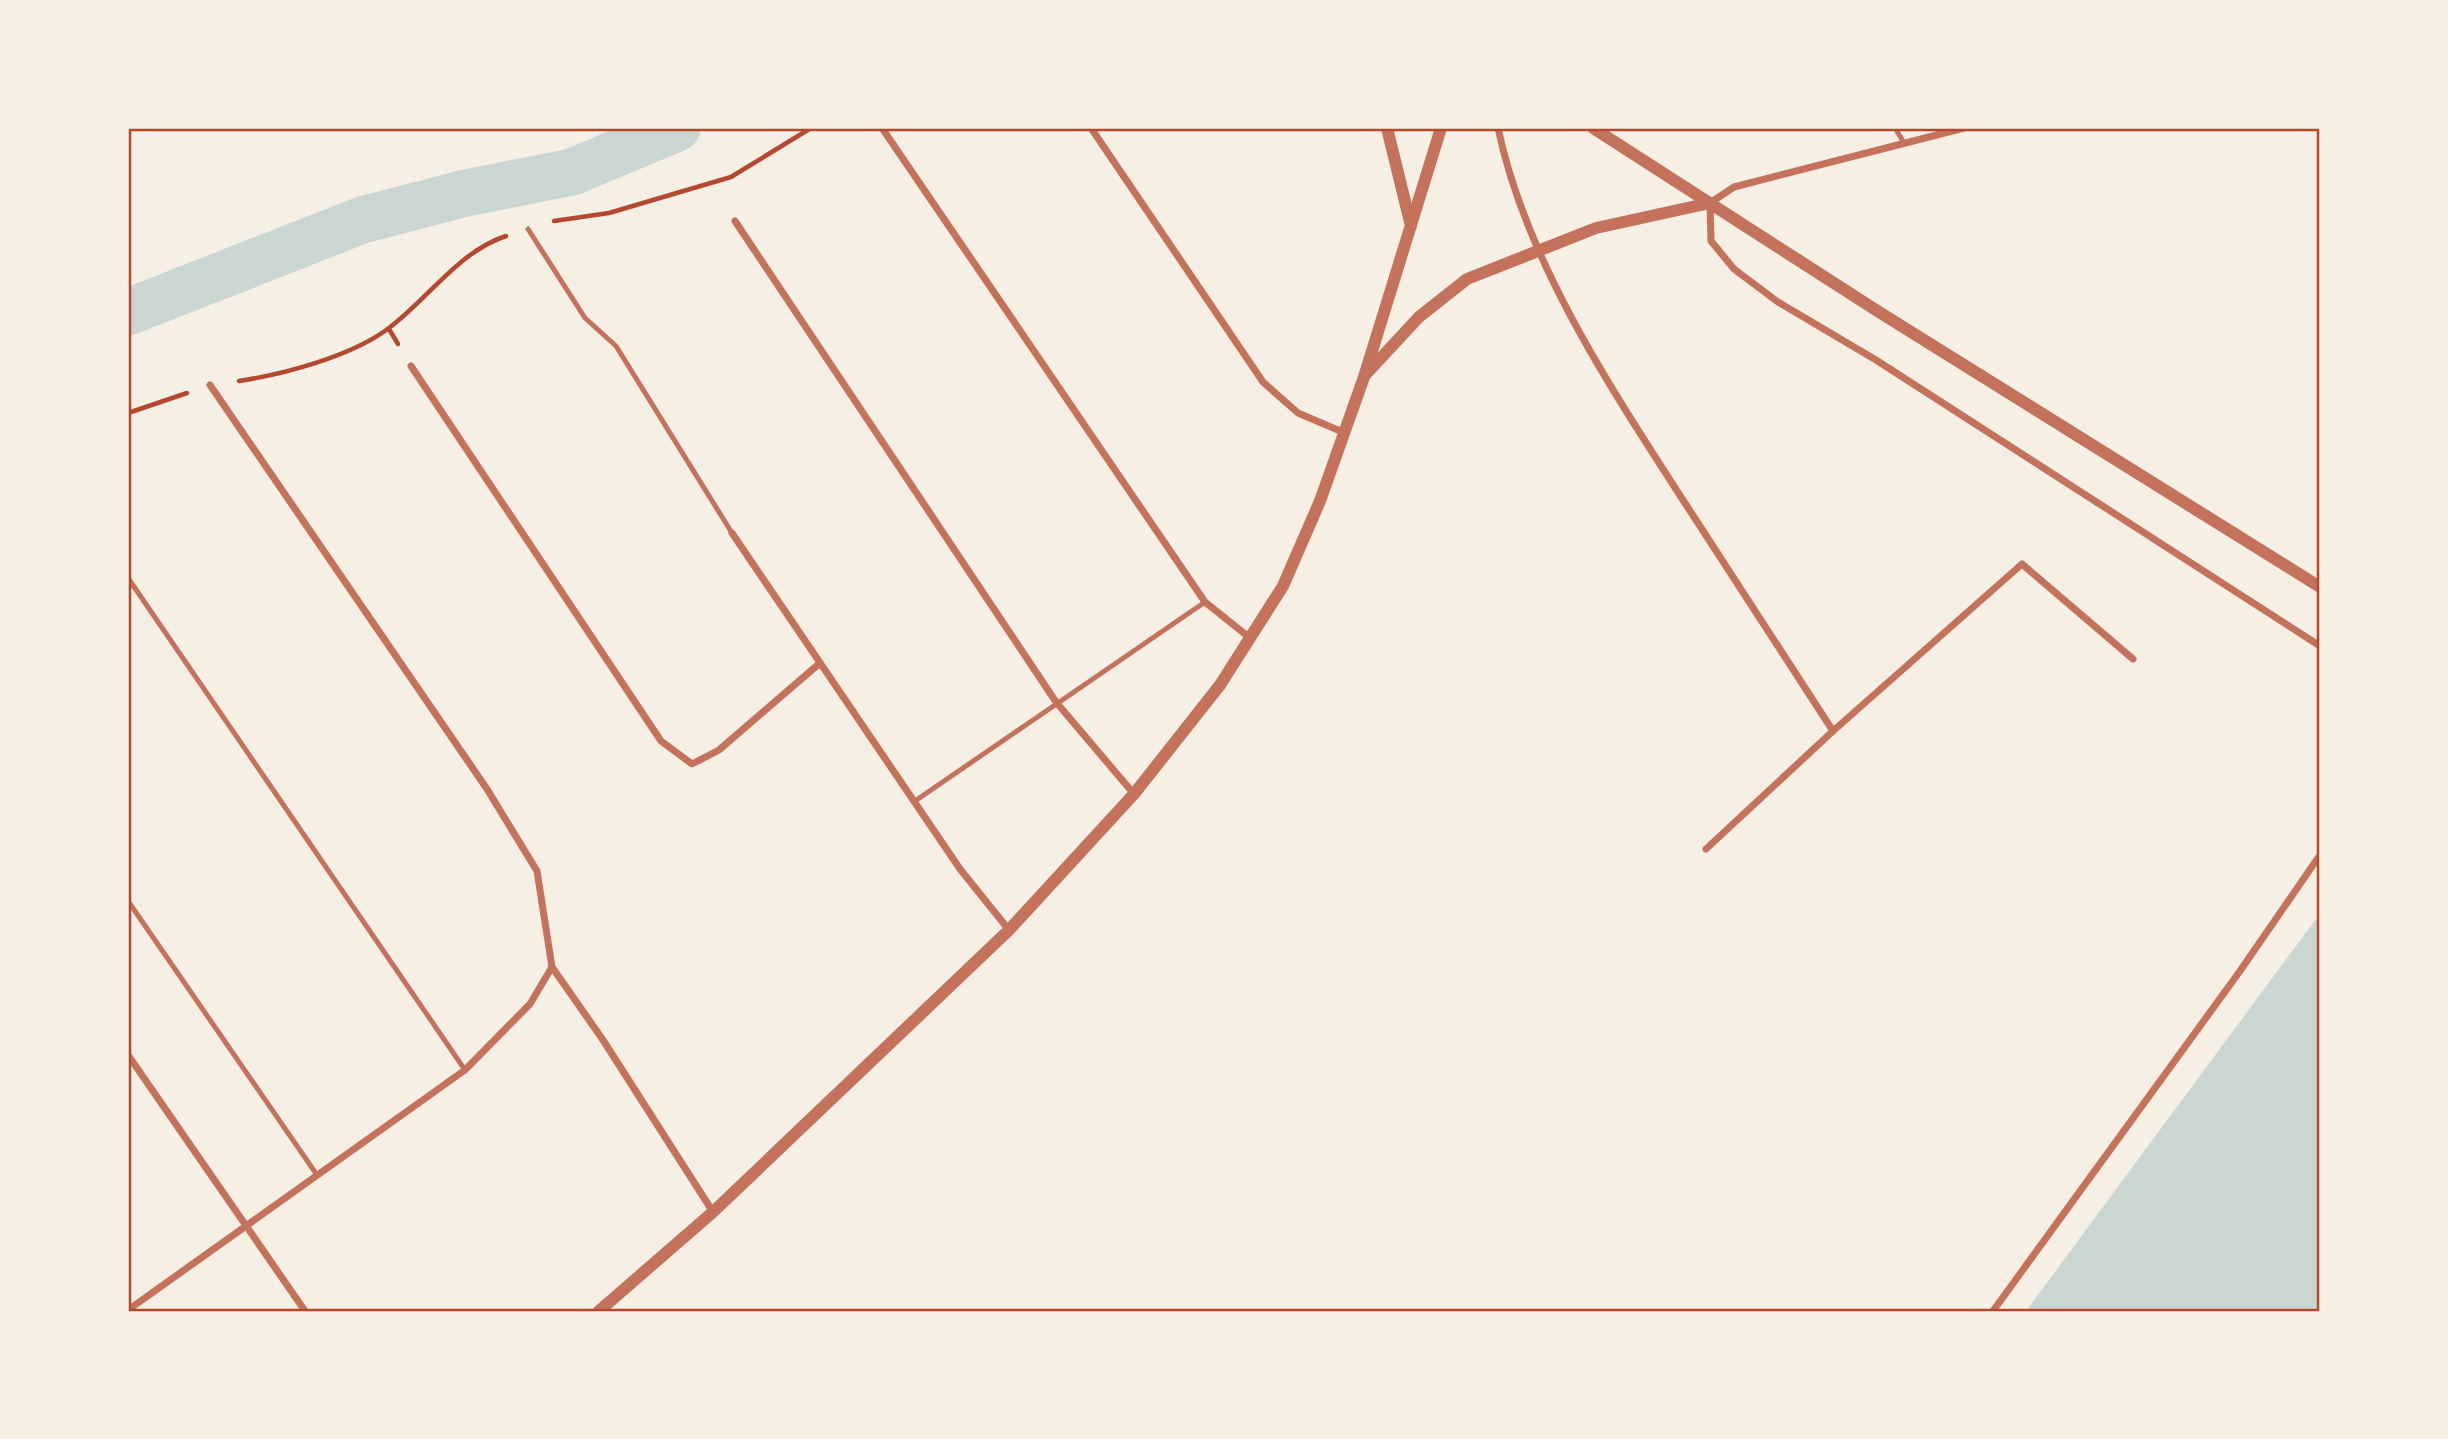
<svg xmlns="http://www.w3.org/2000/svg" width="2448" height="1439" viewBox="0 0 2448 1439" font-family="'Titillium Web',sans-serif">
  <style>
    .water { fill: #c9d6d2 }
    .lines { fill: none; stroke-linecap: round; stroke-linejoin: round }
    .canal { stroke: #c9d6d2; stroke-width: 47 }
    .path { stroke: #b5482f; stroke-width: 4.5 }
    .service { stroke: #c5725c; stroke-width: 5 }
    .minor { stroke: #c5725c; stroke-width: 7 }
    .tertiary { stroke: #c5725c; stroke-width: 12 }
    .neatline { fill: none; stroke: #b5482f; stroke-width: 2.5 }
  </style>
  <rect width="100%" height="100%" fill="#f6efe4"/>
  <polygon class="water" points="2320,914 2320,1311 2026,1311 2287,958"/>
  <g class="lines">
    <polyline class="canal" points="128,312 362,220 466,193 572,172 677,128"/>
    <g class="path">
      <polyline points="554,221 609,213 731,177 811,128"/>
      <polyline points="389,329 398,344"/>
      <path d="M239,381C285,374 352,356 389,328C428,299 458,252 506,236"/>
      <polyline points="128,413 187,393"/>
    </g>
    <g class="service">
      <polyline points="1895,128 1904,143"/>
      <polyline points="528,229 585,318 616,346 732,533"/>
      <polyline points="128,578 465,1070"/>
      <polyline points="915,801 1205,602"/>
      <polyline points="128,901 317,1175"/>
    </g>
    <g class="minor">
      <polyline points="882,128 1205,602 1250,638"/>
      <polyline points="1091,128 1263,382 1298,413 1345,433"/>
      <path d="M1498,128C1526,261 1610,387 1683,500C1733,577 1783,654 1833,731"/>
      <polyline points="1964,128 1734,187 1710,203 1711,241 1734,269 1778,302 1876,360 2320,646"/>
      <polyline points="735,221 1056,702 1134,794"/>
      <polyline points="411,366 661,741 692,764 719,750 820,663"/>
      <polyline points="732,533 960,869 1009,930"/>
      <polyline points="1706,849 1833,731 2022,564 2133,659"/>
      <polyline points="552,967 603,1040 713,1212"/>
      <polyline points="128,1055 305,1311"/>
      <polyline points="128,1310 465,1070 530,1004 552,967 537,871 487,789 210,385"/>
      <polyline points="1993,1311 2240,971 2320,855"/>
    </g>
    <g class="tertiary">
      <polyline points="1387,128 1411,226"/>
      <polyline points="1593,128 1879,312 2320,587"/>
      <polyline points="1366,374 1419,317 1467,279 1596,228 1710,203"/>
      <polyline points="599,1311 713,1212 1009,930 1134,794 1220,685 1283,586 1320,501 1364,377 1441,128"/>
    </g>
  </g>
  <rect width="2448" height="1439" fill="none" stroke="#f6efe4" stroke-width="259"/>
  <rect x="130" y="130" width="2188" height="1180" class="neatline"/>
</svg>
